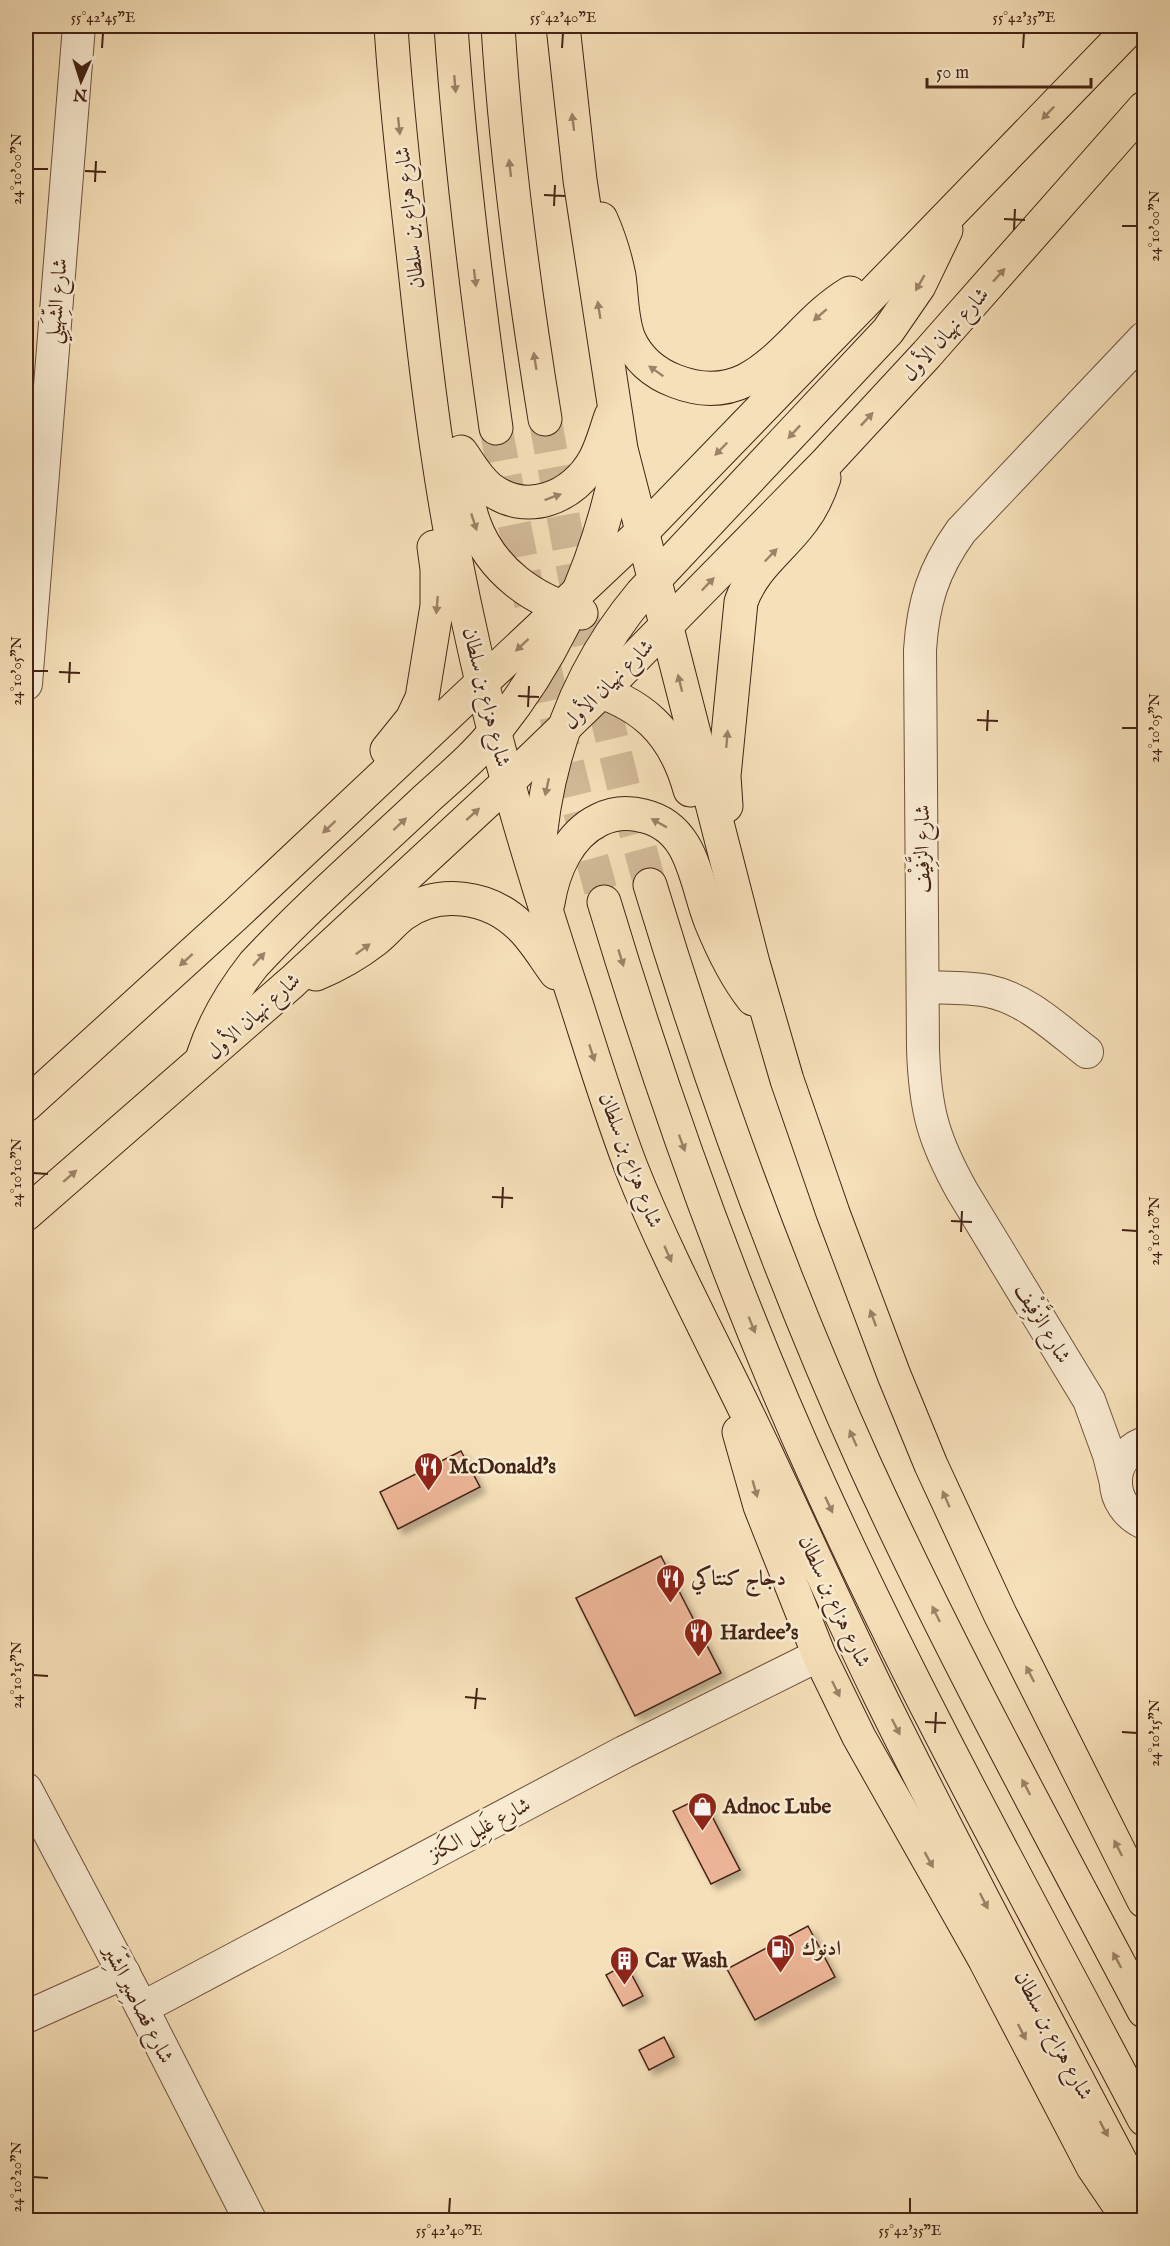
<svg xmlns="http://www.w3.org/2000/svg" width="1170" height="2246" viewBox="0 0 1170 2246" font-family="'IM FELL English',Amiri,serif">
  <style>
    .building { fill: #ebb496; stroke: #442315; stroke-width: 1.5; filter: url(#shadow) }
    .lines { fill: none; stroke-linecap: round; stroke-linejoin: round }
    .major-tunnel { stroke: #d2ba98; stroke-width: 33; stroke-dasharray: 33 16; stroke-linecap: butt }
    .minor-casing { stroke: #70523e; stroke-width: 34 }
    .major-casing { stroke: #442315; stroke-width: 35 }
    .minor { stroke: #f9ebd2; stroke-width: 32 }
    .major { stroke: #f6e0b9; stroke-width: 33 }
    .oneway { fill: #9d8267 }
    .ticks { fill: none; stroke: #442315; stroke-width: 2 }
    .labels { text-anchor: middle; stroke-width: 5; stroke-linejoin: round; paint-order: stroke }
    .street-label { font-size: 21px; fill: #442315; stroke: #f9ebd2 }
    .poi-label { font-size: 21px; font-weight: bold; fill: #442315; stroke: #f9ebd2; text-anchor: start }
    .neatline { fill: none; stroke: #442315; stroke-width: 2 }
    .ticks-label { font-size: 15px; text-anchor: middle; fill: #442315 }
  </style>
  <defs>
    <filter id="shadow"><feDropShadow dx="5.5" dy="5.5" stdDeviation="3" flood-color="#0004"/></filter>
  </defs>
  <rect width="100%" height="100%" fill="#f6e0b9"/>
  <filter id="stains"><feTurbulence type="fractalNoise" baseFrequency=".00333" numOctaves="4"/><feColorMatrix values="0 0 0 0 .2 0 0 0 0 .09 0 0 0 0 .02 0 0 0 .5 -.17"/></filter>
  <radialGradient id="worn" r=".72"><stop offset=".6" stop-color="#630" stop-opacity="0"/><stop offset="1" stop-color="#630" stop-opacity=".3"/></radialGradient>
  <g class="building">
    <polygon points="461,1451 480,1487 398,1529 380,1492"/>
    <polygon points="661,1556 721,1673 635,1716 576,1598"/>
    <polygon points="702,1797 740,1870 711,1884 673,1811"/>
    <polygon points="808,1926 835,1977 755,2020 727,1969"/>
    <polygon points="626,1964 643,1996 623,2006 606,1975"/>
    <polygon points="664,2037 674,2057 649,2070 639,2050"/>
  </g>
  <g class="lines">
    <g class="major-tunnel">
      <polyline points="545,419 580,607 625,793 650,885"/>
      <path d="M496,428C525,588 560,745 604,902"/>
    </g>
    <defs>
      <g id="minor">
        <polyline points="26,684 79,26"/>
        <path d="M923,987C944,988 967,987 988,991C1027,999 1057,1029 1087,1052"/>
        <path d="M1144,1443C1105,1459 1108,1506 1144,1523"/>
        <path d="M1116,1483L1109,1455L1089,1400L962,1191C933,1139 925,1109 923,1049L920,650C923,603 933,570 961,531L1144,338"/>
        <polyline points="26,1789 142,2008 250,2220"/>
        <polyline points="142,2008 624,1752 819,1655"/>
        <polyline points="26,2017 124,1973"/>
      </g>
      <g id="major">
        <path d="M391,26C396,107 406,189 415,270C428,391 443,510 470,629C497,755 535,878 575,1000C593,1056 610,1112 631,1167C670,1265 721,1357 766,1453C804,1534 841,1616 880,1696C965,1868 1055,2037 1144,2206"/>
        <path d="M451,26C460,160 477,294 496,428"/>
        <path d="M498,26C506,158 524,289 545,419"/>
        <polyline points="563,26 580,180 621,449 753,963 787,1080 833,1213 894,1375 931,1465 1000,1614 1144,1901"/>
        <path d="M601,219C609,237 615,256 619,276C622,296 621,319 629,339C638,359 654,373 675,381C759,414 789,329 850,293"/>
        <path d="M461,452C470,465 477,478 489,488C526,517 574,498 595,459C602,446 606,430 611,416"/>
        <path d="M461,464C465,484 467,505 474,523C491,570 533,601 581,613"/>
        <path d="M583,686C641,702 674,731 690,790"/>
        <polyline points="387,750 412,719 422,698 437,606 437,569 434,547"/>
        <path d="M726,806L724,776L741,602C753,567 782,549 803,520C813,507 819,493 824,478"/>
        <path d="M538,862C544,762 577,670 642,593L888,331L919,286L946,230"/>
        <path d="M650,885C710,1083 780,1277 865,1465C950,1651 1049,1831 1144,2011"/>
        <path d="M604,902C664,1101 734,1297 820,1486C918,1702 1034,1909 1144,2119"/>
        <path d="M548,903C553,871 568,835 599,820C613,813 629,812 644,816C694,828 695,882 711,922C722,949 735,976 753,999"/>
        <path d="M316,974C338,965 357,954 375,940C385,932 393,922 402,915C438,888 489,896 520,926C534,939 544,957 556,973"/>
        <path d="M203,1056C214,1022 232,992 254,964C308,906 368,854 425,800C449,778 476,756 496,730C560,650 599,559 619,459"/>
        <polyline points="26,1105 235,915 642,532 1132,26"/>
        <polyline points="26,1214 292,982 509,781 602,691 827,462 927,354 1144,108"/>
        <polyline points="739,1432 760,1506 819,1655 859,1737 985,1960 1093,2167 1129,2220"/>
      </g>
    </defs>
    <use href="#minor" class="minor-casing"/>
    <use href="#major" class="major-casing"/>
    <use href="#minor" class="minor"/>
    <use href="#major" class="major"/>
  </g>
  <defs><path id="oneway-solid" d="M-6-.8H1V-3.2L6.5 0L1 3.2V.8H-6Z" transform="scale(1.5)"/></defs>
  <g class="oneway">
    <use href="#oneway-solid" transform="translate(455 84) rotate(85)"/>
    <use href="#oneway-solid" transform="translate(1048 113) rotate(134)"/>
    <use href="#oneway-solid" transform="translate(573 122) rotate(-97)"/>
    <use href="#oneway-solid" transform="translate(399 126) rotate(84)"/>
    <use href="#oneway-solid" transform="translate(510 168) rotate(-96)"/>
    <use href="#oneway-solid" transform="translate(999 275) rotate(-48)"/>
    <use href="#oneway-solid" transform="translate(475 278) rotate(83)"/>
    <use href="#oneway-solid" transform="translate(920 283) rotate(120)"/>
    <use href="#oneway-solid" transform="translate(599 310) rotate(-99)"/>
    <use href="#oneway-solid" transform="translate(820 315) rotate(139)"/>
    <use href="#oneway-solid" transform="translate(535 361) rotate(-99)"/>
    <use href="#oneway-solid" transform="translate(656 371) rotate(-145)"/>
    <use href="#oneway-solid" transform="translate(867 419) rotate(-47)"/>
    <use href="#oneway-solid" transform="translate(794 432) rotate(133)"/>
    <use href="#oneway-solid" transform="translate(721 449) rotate(134)"/>
    <use href="#oneway-solid" transform="translate(553 497) rotate(-20)"/>
    <use href="#oneway-solid" transform="translate(474 522) rotate(72)"/>
    <use href="#oneway-solid" transform="translate(771 555) rotate(-46)"/>
    <use href="#oneway-solid" transform="translate(708 584) rotate(-46)"/>
    <use href="#oneway-solid" transform="translate(437 605) rotate(95)"/>
    <use href="#oneway-solid" transform="translate(522 645) rotate(137)"/>
    <use href="#oneway-solid" transform="translate(680 683) rotate(-104)"/>
    <use href="#oneway-solid" transform="translate(727 739) rotate(-85)"/>
    <use href="#oneway-solid" transform="translate(547 787) rotate(102)"/>
    <use href="#oneway-solid" transform="translate(473 814) rotate(-42)"/>
    <use href="#oneway-solid" transform="translate(659 823) rotate(-151)"/>
    <use href="#oneway-solid" transform="translate(400 824) rotate(-43)"/>
    <use href="#oneway-solid" transform="translate(329 827) rotate(137)"/>
    <use href="#oneway-solid" transform="translate(363 949) rotate(-36)"/>
    <use href="#oneway-solid" transform="translate(621 958) rotate(73)"/>
    <use href="#oneway-solid" transform="translate(259 959) rotate(-48)"/>
    <use href="#oneway-solid" transform="translate(186 960) rotate(138)"/>
    <use href="#oneway-solid" transform="translate(592 1053) rotate(72)"/>
    <use href="#oneway-solid" transform="translate(682 1143) rotate(70)"/>
    <use href="#oneway-solid" transform="translate(70 1176) rotate(-41)"/>
    <use href="#oneway-solid" transform="translate(668 1254) rotate(66)"/>
    <use href="#oneway-solid" transform="translate(873 1318) rotate(-110)"/>
    <use href="#oneway-solid" transform="translate(752 1325) rotate(68)"/>
    <use href="#oneway-solid" transform="translate(853 1438) rotate(-114)"/>
    <use href="#oneway-solid" transform="translate(755 1489) rotate(74)"/>
    <use href="#oneway-solid" transform="translate(946 1499) rotate(-114)"/>
    <use href="#oneway-solid" transform="translate(829 1505) rotate(65)"/>
    <use href="#oneway-solid" transform="translate(936 1614) rotate(-116)"/>
    <use href="#oneway-solid" transform="translate(1030 1674) rotate(-117)"/>
    <use href="#oneway-solid" transform="translate(836 1689) rotate(64)"/>
    <use href="#oneway-solid" transform="translate(896 1727) rotate(63)"/>
    <use href="#oneway-solid" transform="translate(1026 1787) rotate(-118)"/>
    <use href="#oneway-solid" transform="translate(1118 1848) rotate(-117)"/>
    <use href="#oneway-solid" transform="translate(929 1860) rotate(61)"/>
    <use href="#oneway-solid" transform="translate(984 1901) rotate(63)"/>
    <use href="#oneway-solid" transform="translate(1117 1960) rotate(-118)"/>
    <use href="#oneway-solid" transform="translate(1022 2032) rotate(63)"/>
    <use href="#oneway-solid" transform="translate(1104 2129) rotate(62)"/>
  </g>
  <path class="ticks" d="M102,48L103,33M562,48L563,33M1023,48L1024,33M33,169H48M85,171L106,172M95,182L96,161M544,195L565,196M554,206L555,185M1004,219L1025,220M1122,226H1137M1014,230L1015,209M33,671H48M59,672L80,673M69,683L70,662M518,696L539,697M528,707L529,686M977,720L998,721M1122,728H1137M987,731L988,710M33,1173L48,1174M492,1197L513,1198M502,1208L503,1187M951,1221L972,1222M1122,1230L1137,1231M961,1232L962,1211M33,1675L48,1676M465,1697L486,1699M475,1709L477,1688M925,1722L946,1723M1122,1732L1137,1733M935,1733L936,1712M33,2177L48,2178M449,2213L450,2198M910,2213V2198"/>
  <defs>
    <symbol id="restaurant-pin" viewBox="-11 -11 22 30"><path d="M0 17L-7.5 6A9.5 9.5 0 1 1 7.5 6Z" fill="#8f2418" stroke="#f9ebd2"/><path d="M-5-6h1v4h1v-4h1v4h1v-4h1v5L-1.5 .5V6h-2V.5L-5-1ZM5-6V6H3V1.5H1.5Q1.5-4 5-6Z" fill="#fff"/></symbol>
    <symbol id="shop-pin" viewBox="-11 -11 22 30"><path d="M0 17L-7.5 6A9.5 9.5 0 1 1 7.5 6Z" fill="#8f2418" stroke="#f9ebd2"/><path d="M-5-2.5h2.3a2.7 3.5 0 0 1 5.4 0H5L5.5 6h-11ZM-1.5-2.5h3a1.5 2.3 0 0 0-3 0Z" fill="#fff"/></symbol>
    <symbol id="fuel-pin" viewBox="-11 -11 22 30"><path d="M0 17L-7.5 6A9.5 9.5 0 1 1 7.5 6Z" fill="#8f2418" stroke="#f9ebd2"/><path d="M-5.5-6h7V0h2V4h1.3V-2.5L3-4.5l.8-.8L6-3V5H2.5V1h-1V6h-7ZM-4.2-4.7v3.2H.2V-4.7Z" fill="#fff"/></symbol>
    <symbol id="building-pin" viewBox="-11 -11 22 30"><path d="M0 17L-7.5 6A9.5 9.5 0 1 1 7.5 6Z" fill="#8f2418" stroke="#f9ebd2"/><path d="M-4-6H4V6H1V3H-1V6H-4ZM-2.5-4.3h1.7v1.8h-1.7ZM.8-4.3h1.7v1.8H.8ZM-2.5-1h1.7V.8h-1.7ZM.8-1h1.7V.8H.8Z" fill="#fff"/></symbol>
  </defs>
  <g fill-rule="evenodd">
    <use href="#restaurant-pin" x="412" y="1450" width="33" height="45"/>
    <use href="#restaurant-pin" x="654" y="1562" width="33" height="45"/>
    <use href="#restaurant-pin" x="682" y="1616" width="33" height="45"/>
    <use href="#shop-pin" x="686" y="1790" width="33" height="45"/>
    <use href="#fuel-pin" x="764" y="1932" width="33" height="45"/>
    <use href="#building-pin" x="608" y="1944" width="33" height="45"/>
  </g>
  <g class="labels">
    <g class="street-label">
      <text transform="translate(409 218) rotate(-96)" y="7">شارع هزاع بن سلطان</text>
      <text transform="translate(56 301) rotate(-85)" y="7">شارع الشِّهَيلِي</text>
      <text transform="translate(945 334) rotate(-48)" y="7">شارع نهيان الأول</text>
      <text transform="translate(608 684) rotate(-45)" y="7">شارع نهيان الأول</text>
      <text transform="translate(487 697) rotate(76)" y="7">شارع هزاع بن سلطان</text>
      <text transform="translate(922 849) rotate(-90)" y="7">شارع الزَّفِيْف</text>
      <text transform="translate(253 1016) rotate(-42)" y="7">شارع نهيان الأول</text>
      <text transform="translate(631 1160) rotate(69)" y="7">شارع هزاع بن سلطان</text>
      <text transform="translate(1043 1323) rotate(59)" y="7">شارع الزَّفِيْف</text>
      <text transform="translate(835 1601) rotate(65)" y="7">شارع هزاع بن سلطان</text>
      <text transform="translate(479 1829) rotate(-28)" y="7">شارع غَلِيل الكَنز</text>
      <text transform="translate(139 2004) rotate(63)" y="7">شارع قصاصِير الشِّيَر</text>
      <text transform="translate(1054 2035) rotate(62)" y="7">شارع هزاع بن سلطان</text>
    </g>
    <g class="poi-label">
      <text x="449" y="1473">McDonald's</text>
      <text x="691" y="1585">دجاج كنتاكي</text>
      <text x="720" y="1639">Hardee's</text>
      <text x="723" y="1813">Adnoc Lube</text>
      <text x="802" y="1955">ادنوك</text>
      <text x="645" y="1967">Car Wash</text>
    </g>
  </g>
  <rect width="1170" height="2246" fill="none" stroke="#f6e0b9" stroke-width="66"/>
  <g transform="translate(81 81) rotate(183)" stroke="#f9ebd2" stroke-width="4.5" paint-order="stroke">
  <path d="M0-4.5L10 22L0 15L-10 22Z" fill="#442315"/>
  <text y="-9" font-size="16" font-weight="bold" text-anchor="middle" fill="#442315">N</text>
  </g>
  <path d="M927 78v9h164v-9" fill="none" stroke="#442315" stroke-width="3"/>
  <text x="936" y="78" font-size="18" fill="#442315" stroke="#f9ebd2" stroke-width="4.5" paint-order="stroke">50 m</text>
  <rect x="33" y="33" width="1104" height="2180" class="neatline"/>
  <g class="ticks-label">
    <text x="103" y="22">55°42'45"E</text>
    <text x="563" y="22">55°42'40"E</text>
    <text x="1024" y="22">55°42'35"E</text>
    <text transform="translate(16 169) rotate(-90)" y="5">24°10'00"N</text>
    <text transform="translate(1154 226) rotate(-90)" y="5">24°10'00"N</text>
    <text transform="translate(16 671) rotate(-90)" y="5">24°10'05"N</text>
    <text transform="translate(1154 728) rotate(-90)" y="5">24°10'05"N</text>
    <text transform="translate(16 1173) rotate(-90)" y="5">24°10'10"N</text>
    <text transform="translate(1154 1231) rotate(-90)" y="5">24°10'10"N</text>
    <text transform="translate(16 1675) rotate(-90)" y="5">24°10'15"N</text>
    <text transform="translate(1154 1733) rotate(-90)" y="5">24°10'15"N</text>
    <text transform="translate(16 2177) rotate(-90)" y="5">24°10'20"N</text>
    <text x="449" y="2235">55°42'40"E</text>
    <text x="910" y="2235">55°42'35"E</text>
  </g>
  <rect width="100%" height="100%" filter="url(#stains)"/>
  <rect width="100%" height="100%" fill="url(#worn)"/>
</svg>
